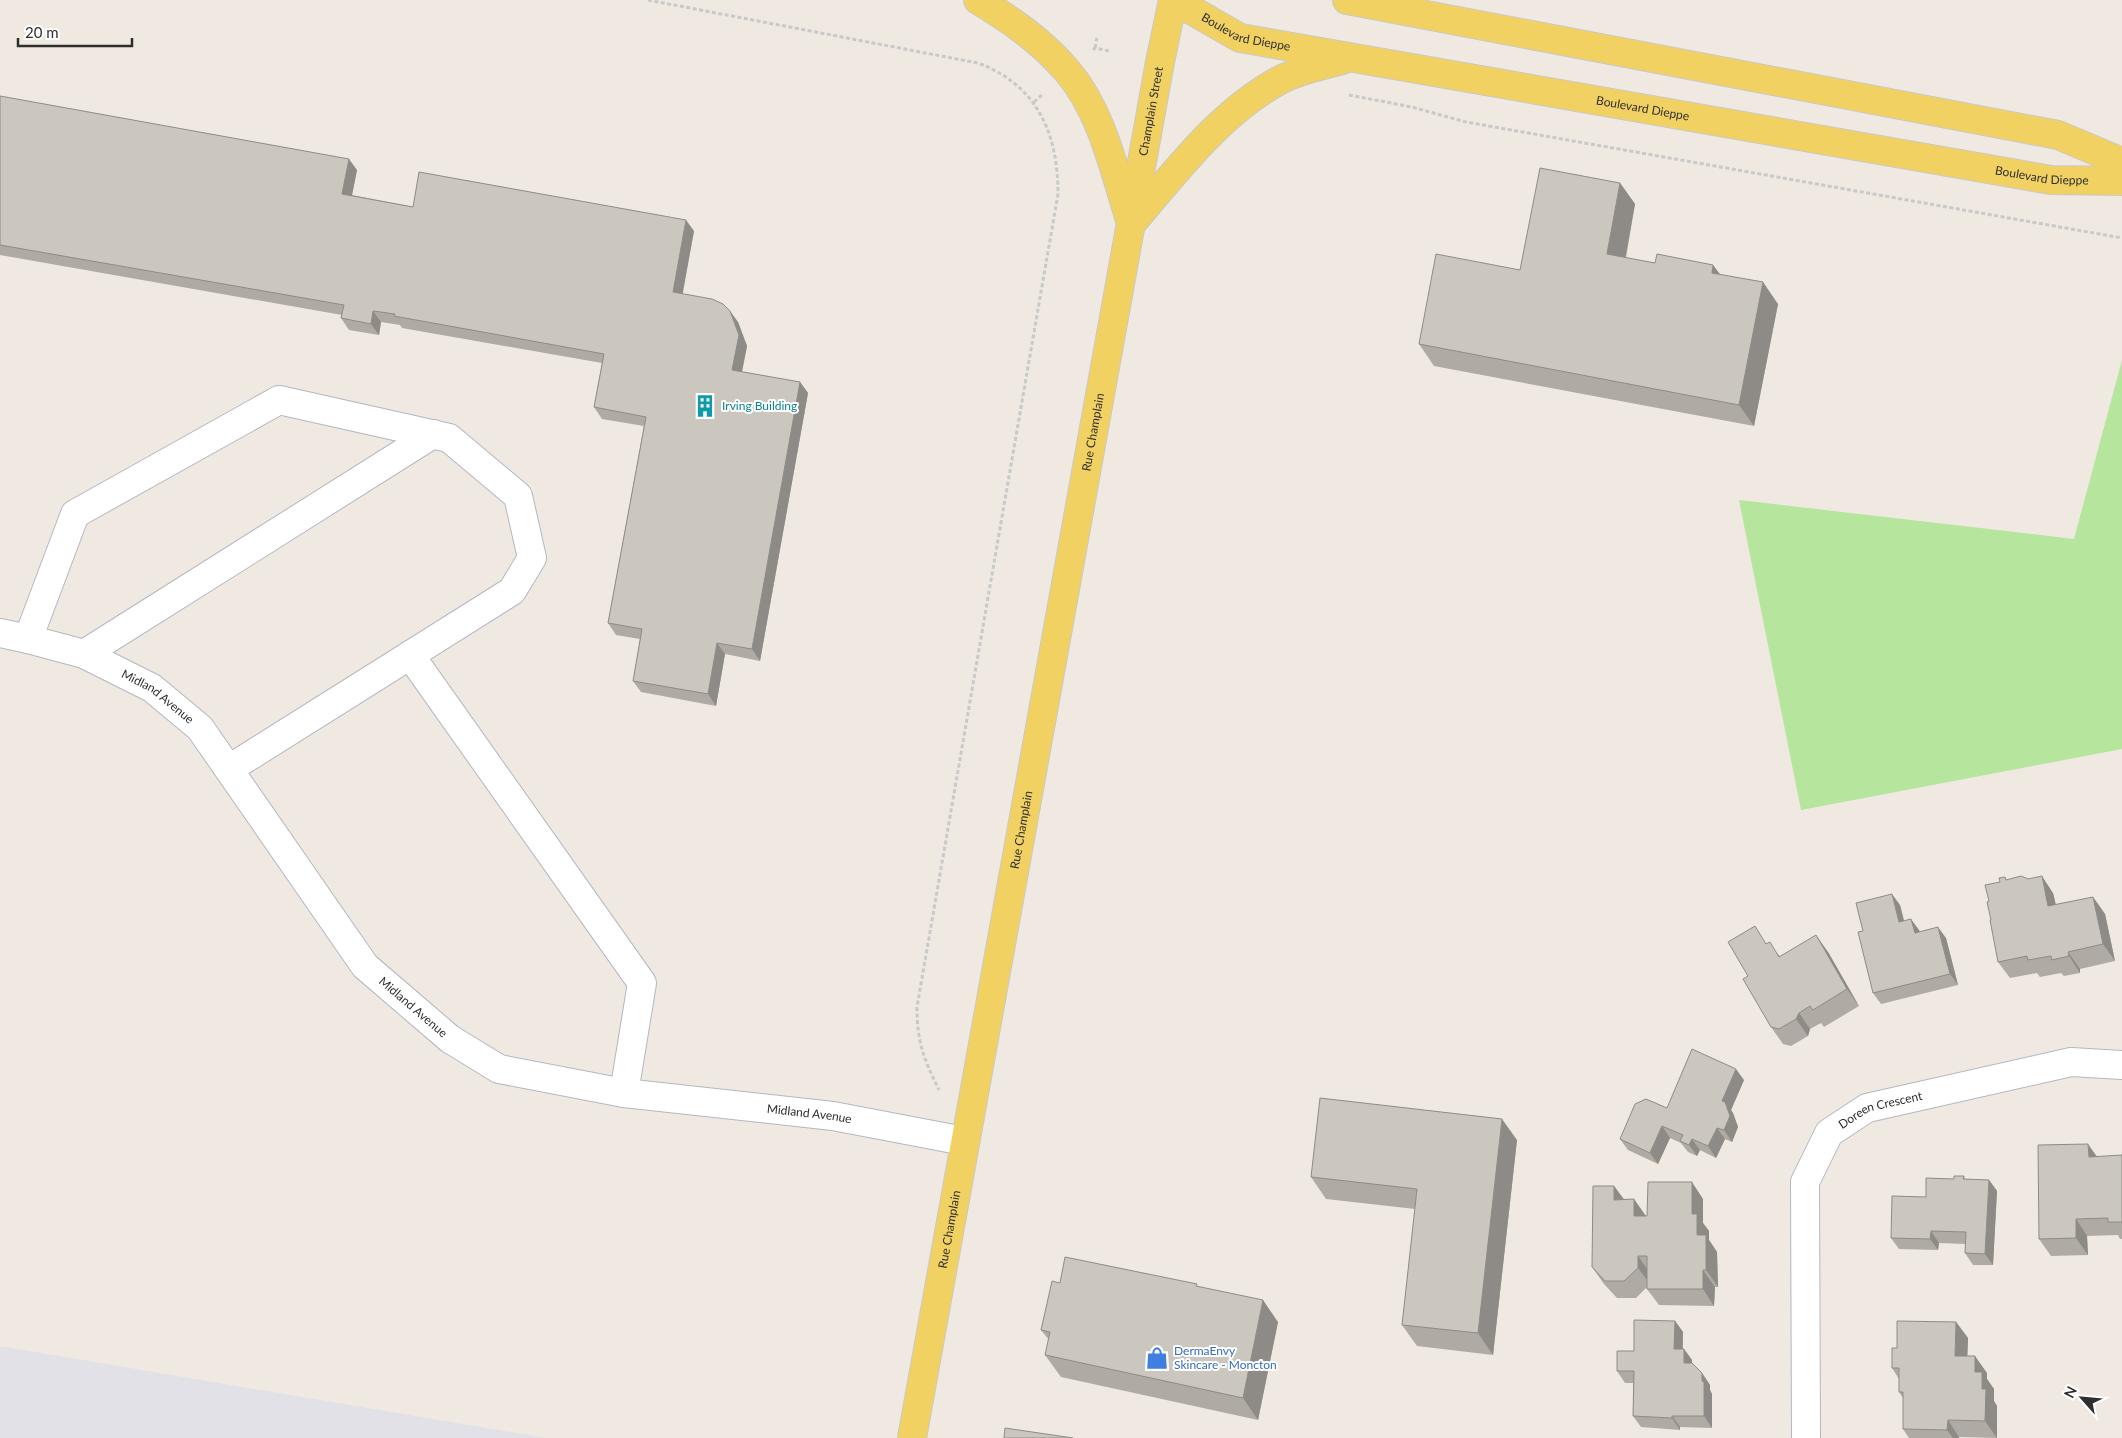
<svg xmlns="http://www.w3.org/2000/svg" width="2122" height="1438" viewBox="0 0 2122 1438" font-family="Lato,sans-serif">
  <style>
    .industrial { fill: #e3e1e8 }
    .green { fill: #b6e59e }
    .lines { fill: none; stroke-linecap: round; stroke-linejoin: round }
    .minor-casing { stroke: #b4b7c1; stroke-width: 30 }
    .major-casing { stroke: #c9c9c9; stroke-width: 30 }
    .path { stroke: #c9c9c9; stroke-width: 3; stroke-dasharray: 4 2.5; stroke-linecap: butt }
    .minor { stroke: #fff; stroke-width: 28 }
    .major { stroke: #f2d163; stroke-width: 28 }
    .wall { fill: #afaba4 }
    .shaded-wall { fill: #8e8b86 }
    .building { fill: #cbc7bf; stroke: #8e8b86 }
    .labels { text-anchor: middle; stroke-width: 4; stroke-linejoin: round; paint-order: stroke }
    .street-label { font-size: 12px; fill: #2e2e2e; stroke: #fff }
    .culture-label { font-size: 12px; fill: #0d838f; stroke: #fff; text-anchor: start }
    .shop-label { font-size: 12px; fill: #366cbe; stroke: #fff; text-anchor: start }
  </style>
  <rect width="100%" height="100%" fill="#efe9e1"/>
  <polygon class="industrial" points="0,1346 546,1438 0,1438"/>
  <polygon class="green" points="2122,360 2122,749 1801,810 1739,500 2074,539"/>
  <g class="lines">
    <defs>
      <g id="minor">
        <path id="s1" d="M0,633L28,639L84,654L152,688L200,728L365,966L450,1039L499,1069L624,1093L833,1116L964,1141"/>
        <polyline points="28,639 75,514 279,400 449,438 518,496 532,558 512,591 229,769"/>
        <polyline points="84,654 433,434"/>
        <polyline points="410,655 642,983 624,1093"/>
        <path id="s2" d="M1806,1438L1805,1182L1829,1133L1867,1108L2071,1062L2122,1065"/>
      </g>
      <g id="major">
        <path d="M978,0C1011,20 1043,42 1068,72C1102,112 1114,170 1130,220"/>
        <path id="s3" d="M1174,0L1240,38L2051,180L2122,181"/>
        <polyline points="1347,0 2058,135 2122,162"/>
        <path d="M1131,224C1176,172 1219,113 1280,80C1299,70 1321,66 1342,60"/>
        <path id="s4" d="M912,1438L1160,62L1173,0"/>
      </g>
    </defs>
    <use href="#minor" class="minor-casing"/>
    <use href="#major" class="major-casing"/>
    <g class="path">
      <path d="M648,0L978,63C1037,85 1058,133 1058,194L917,1007C917,1043 924,1059 939,1090"/>
      <polyline points="1095,48 1097,37"/>
      <polyline points="1093,50 1095,48 1109,51"/>
      <polyline points="1349,95 1412,107 1466,122 2122,238"/>
      <polyline points="1034,102 1043,94"/>
    </g>
    <use href="#minor" class="minor"/>
    <use href="#major" class="major"/>
  </g>
  <g class="wall">
    <polygon points="0,96 357,170 352,195 413,207 694,231 682,293 738,322 747,346 742,372 800,382 808,393 760,661 725,654 716,706 641,692 633,681 640,639 616,635 608,623 644,426 602,419 594,407 602,363 402,328 400,325 381,322 379,335 349,330 341,318 342,315 0,255"/>
    <polygon points="1620,183 1635,204 1626,258 1655,263 1713,265 1720,274 1778,304 1754,426 1434,366 1419,344 1520,270"/>
    <polygon points="2007,879 2053,893 2056,905 2093,897 2105,914 2115,961 2080,969 2080,973 2064,976 2061,973 2040,977 2037,973 2010,978 1998,962 1991,920 2000,882"/>
    <polygon points="1900,905 1904,921 1919,930 1920,932 1946,938 1958,985 1881,1004 1873,993 1863,931"/>
    <polygon points="1767,943 1780,956 1828,952 1859,1006 1824,1027 1821,1023 1810,1029 1808,1036 1791,1046 1783,1044 1771,1027 1748,976"/>
    <polygon points="1744,1080 1731,1110 1733,1113 1738,1127 1732,1142 1725,1139 1716,1158 1700,1150 1697,1156 1688,1152 1681,1143 1670,1138 1658,1164 1628,1150 1620,1139 1667,1108"/>
    <polygon points="1517,1140 1493,1355 1417,1346 1402,1325 1415,1209 1326,1199 1311,1177"/>
    <polygon points="2122,1155 2122,1239 2120,1239 2118,1235 2087,1236 2088,1255 2051,1256 2039,1239 2097,1157"/>
    <polygon points="1964,1176 1965,1179 1989,1180 1997,1191 1993,1265 1973,1265 1965,1253 1965,1244 1939,1243 1938,1250 1899,1249 1891,1238 1926,1197 1954,1179"/>
    <polygon points="1614,1186 1624,1200 1646,1216 1703,1199 1703,1223 1709,1231 1709,1240 1717,1252 1718,1287 1715,1287 1714,1306 1659,1305 1647,1289 1647,1287 1636,1298 1617,1298 1604,1284 1592,1267"/>
    <polygon points="1199,1287 1278,1322 1258,1420 1061,1377 1045,1355 1049,1340 1041,1330"/>
    <polygon points="1675,1321 1683,1332 1683,1349 1684,1349 1692,1360 1692,1364 1702,1373 1710,1385 1710,1390 1712,1394 1712,1428 1680,1427 1680,1430 1641,1427 1633,1416 1633,1383 1625,1383 1617,1371 1634,1351"/>
    <polygon points="1956,1322 1968,1338 1967,1356 1987,1373 1987,1379 1994,1389 1994,1401 1997,1406 1997,1438 1959,1437 1959,1438 1909,1438 1903,1429 1903,1398 1899,1392 1899,1379 1892,1368 1897,1348"/>
  </g>
  <g class="shaded-wall">
    <polygon points="349,159 357,170 350,205 342,194"/>
    <polygon points="1620,183 1635,204 1622,276 1607,254"/>
    <polygon points="686,220 694,231 681,303 673,292"/>
    <polygon points="1713,265 1728,286 1712,273"/>
    <polygon points="1763,282 1778,304 1754,426 1739,405"/>
    <polygon points="373,311 381,322 379,335 371,324"/>
    <polygon points="730,311 738,322 747,346 740,381 732,370"/>
    <polygon points="800,382 808,393 760,661 752,649"/>
    <polygon points="717,643 725,654 716,706 708,694"/>
    <polygon points="2042,876 2053,893 2060,923 2048,906"/>
    <polygon points="1892,894 1900,905 1907,933 1899,922"/>
    <polygon points="2093,897 2105,914 2115,961 2103,944"/>
    <polygon points="1911,919 1919,930 1923,944 1915,933"/>
    <polygon points="1938,927 1946,938 1958,985 1950,974"/>
    <polygon points="1816,935 1828,952 1859,1006 1847,989"/>
    <polygon points="2068,952 2080,969 2080,973 2069,956"/>
    <polygon points="1799,1013 1810,1029 1808,1036 1796,1019"/>
    <polygon points="1736,1069 1744,1080 1731,1110 1733,1113 1738,1127 1732,1142 1724,1130 1722,1101"/>
    <polygon points="1502,1119 1517,1140 1493,1355 1478,1333"/>
    <polygon points="1662,1126 1670,1138 1658,1164 1650,1153"/>
    <polygon points="1717,1128 1725,1139 1716,1158 1708,1146"/>
    <polygon points="1692,1139 1700,1150 1697,1156 1689,1145"/>
    <polygon points="2088,1144 2100,1161 2089,1157"/>
    <polygon points="1989,1180 1997,1191 1993,1265 1985,1254"/>
    <polygon points="1692,1182 1703,1199 1703,1223 1709,1231 1709,1240 1717,1252 1718,1287 1706,1270 1692,1214"/>
    <polygon points="1614,1186 1626,1202 1614,1200"/>
    <polygon points="1634,1199 1646,1216 1634,1216"/>
    <polygon points="2076,1219 2087,1236 2088,1255 2076,1238"/>
    <polygon points="1931,1231 1939,1243 1938,1250 1930,1239"/>
    <polygon points="1638,1256 1650,1273 1650,1284 1638,1268"/>
    <polygon points="1703,1270 1715,1287 1714,1306 1703,1289"/>
    <polygon points="1263,1300 1278,1322 1258,1420 1243,1398"/>
    <polygon points="1675,1321 1683,1332 1682,1360 1674,1349"/>
    <polygon points="1956,1322 1968,1338 1967,1372 1955,1356"/>
    <polygon points="1684,1349 1692,1360 1692,1375 1684,1363"/>
    <polygon points="1975,1356 1987,1373 1987,1379 1994,1389 1994,1401 1997,1406 1997,1438 1985,1421 1975,1372"/>
    <polygon points="1702,1373 1710,1385 1710,1390 1712,1394 1712,1428 1704,1416"/>
    <polygon points="1672,1416 1680,1427 1680,1430 1672,1418"/>
    <polygon points="1948,1420 1959,1437 1959,1438 1953,1438 1947,1430"/>
  </g>
  <g class="building">
    <polygon points="0,96 349,159 342,194 413,207 419,172 686,220 673,292 712,299 723,304 730,311 739,335 732,370 800,382 752,649 717,643 708,694 633,681 642,629 608,623 646,417 594,407 604,354 394,316 395,314 373,311 371,324 341,318 344,305 0,245"/>
    <polygon points="1540,168 1620,183 1607,254 1655,263 1657,254 1713,265 1712,273 1763,282 1739,405 1419,344 1436,254 1520,270"/>
    <polygon points="2021,876 2028,879 2042,876 2048,906 2093,897 2103,944 2068,952 2069,956 2052,960 2051,956 2028,960 2027,956 1998,962 1990,920 1991,920 1987,902 1989,901 1985,885 2000,882 1999,878 2005,877 2006,880"/>
    <polygon points="1892,894 1899,922 1911,919 1915,933 1938,927 1950,974 1873,993 1858,932 1863,931 1856,903"/>
    <polygon points="1755,926 1766,944 1770,942 1779,957 1816,935 1847,989 1813,1010 1810,1006 1799,1013 1796,1019 1779,1029 1771,1027 1743,979 1748,976 1728,942"/>
    <polygon points="1692,1049 1736,1069 1722,1101 1725,1102 1730,1116 1724,1130 1717,1128 1708,1146 1692,1139 1689,1145 1680,1141 1683,1135 1662,1126 1650,1153 1620,1139 1635,1104 1646,1099 1667,1108"/>
    <polygon points="1320,1098 1502,1119 1478,1333 1402,1325 1417,1189 1311,1177"/>
    <polygon points="2088,1144 2089,1157 2122,1155 2122,1222 2108,1222 2108,1218 2076,1219 2076,1238 2039,1239 2038,1145"/>
    <polygon points="1954,1176 1964,1176 1963,1179 1989,1180 1985,1254 1965,1253 1966,1232 1931,1231 1930,1239 1891,1238 1892,1196 1926,1197 1926,1178 1954,1179"/>
    <polygon points="1648,1182 1692,1182 1692,1214 1697,1214 1697,1235 1706,1235 1706,1270 1703,1270 1703,1289 1647,1289 1647,1256 1638,1256 1638,1268 1624,1281 1605,1281 1592,1267 1593,1186 1614,1186 1614,1200 1634,1199 1634,1216 1647,1216"/>
    <polygon points="1065,1257 1197,1284 1196,1286 1263,1300 1243,1398 1045,1355 1050,1332 1041,1330 1052,1281 1060,1283"/>
    <polygon points="1634,1320 1675,1321 1674,1349 1684,1349 1684,1363 1692,1363 1702,1373 1702,1381 1704,1382 1704,1416 1672,1416 1672,1418 1633,1416 1634,1371 1617,1371 1617,1351 1634,1351"/>
    <polygon points="1897,1321 1956,1322 1955,1356 1975,1356 1975,1372 1982,1372 1982,1389 1986,1389 1985,1421 1948,1420 1947,1430 1903,1429 1903,1392 1899,1392 1899,1368 1892,1368 1892,1348 1897,1348"/>
    <polygon points="1005,1428 1073,1438 1004,1438"/>
  </g>
  <defs>
    <symbol id="building-bare" viewBox="-9 -9 18 18"><path d="M-4-6H4V6H1V3H-1V6H-4ZM-2.5-4.3h1.7v1.8h-1.7ZM.8-4.3h1.7v1.8H.8ZM-2.5-1h1.7V.8h-1.7ZM.8-1h1.7V.8H.8Z" fill="#0f9aa8" stroke="#fff" stroke-width="2.5" paint-order="stroke"/></symbol>
    <symbol id="shop-bare" viewBox="-9 -9 18 18"><path d="M-5-2.5h2.3a2.7 3.5 0 0 1 5.4 0H5L5.5 6h-11ZM-1.5-2.5h3a1.5 2.3 0 0 0-3 0Z" fill="#3f7fe0" stroke="#fff" stroke-width="2.5" paint-order="stroke"/></symbol>
  </defs>
  <g fill-rule="evenodd">
    <use href="#building-bare" x="689" y="390" width="32" height="32"/>
    <use href="#shop-bare" x="1141" y="1342" width="32" height="32"/>
  </g>
  <g class="labels">
    <g class="street-label">
      <text dy="4" stroke="none"><textPath href="#s3" startOffset="80">Boulevard Dieppe</textPath></text>
      <text dy="4" stroke="none"><textPath href="#s3" startOffset="485">Boulevard Dieppe</textPath></text>
      <text dy="4" stroke="none"><textPath href="#s4" startOffset="1348">Champlain Street</textPath></text>
      <text dy="4" stroke="none"><textPath href="#s3" startOffset="890">Boulevard Dieppe</textPath></text>
      <text dy="4" stroke="none"><textPath href="#s4" startOffset="1022">Rue Champlain</textPath></text>
      <text dy="4" stroke="none"><textPath href="#s1" startOffset="172">Midland Avenue</textPath></text>
      <text dy="4" stroke="none"><textPath href="#s4" startOffset="618">Rue Champlain</textPath></text>
      <text dy="4" stroke="none"><textPath href="#s1" startOffset="578">Midland Avenue</textPath></text>
      <text dy="4" stroke="none"><textPath href="#s2" startOffset="368">Doreen Crescent</textPath></text>
      <text dy="4" stroke="none"><textPath href="#s1" startOffset="998">Midland Avenue</textPath></text>
      <text dy="4" stroke="none"><textPath href="#s4" startOffset="212">Rue Champlain</textPath></text>
    </g>
    <g class="culture-label">
      <text x="722" y="410">Irving Building</text>
    </g>
    <g class="shop-label">
      <text x="1174" y="1355">DermaEnvy<tspan x="1174" dy="14">Skincare - Moncton</tspan></text>
    </g>
  </g>
  <g transform="translate(2082 1398) rotate(297)" stroke="#ffffff" stroke-width="4" paint-order="stroke">
  <path d="M0-4L9 19L0 12L-9 19Z" fill="#2e2e2e"/>
  <text y="-8" font-size="14" font-weight="bold" text-anchor="middle" fill="#2e2e2e">N</text>
  </g>
  <path d="M18 38v8h114v-8" fill="none" stroke="#2e2e2e" stroke-width="2.5"/>
  <text x="25" y="38" font-size="15" fill="#2e2e2e" stroke="#ffffff" stroke-width="4" paint-order="stroke">20 m</text>
</svg>
